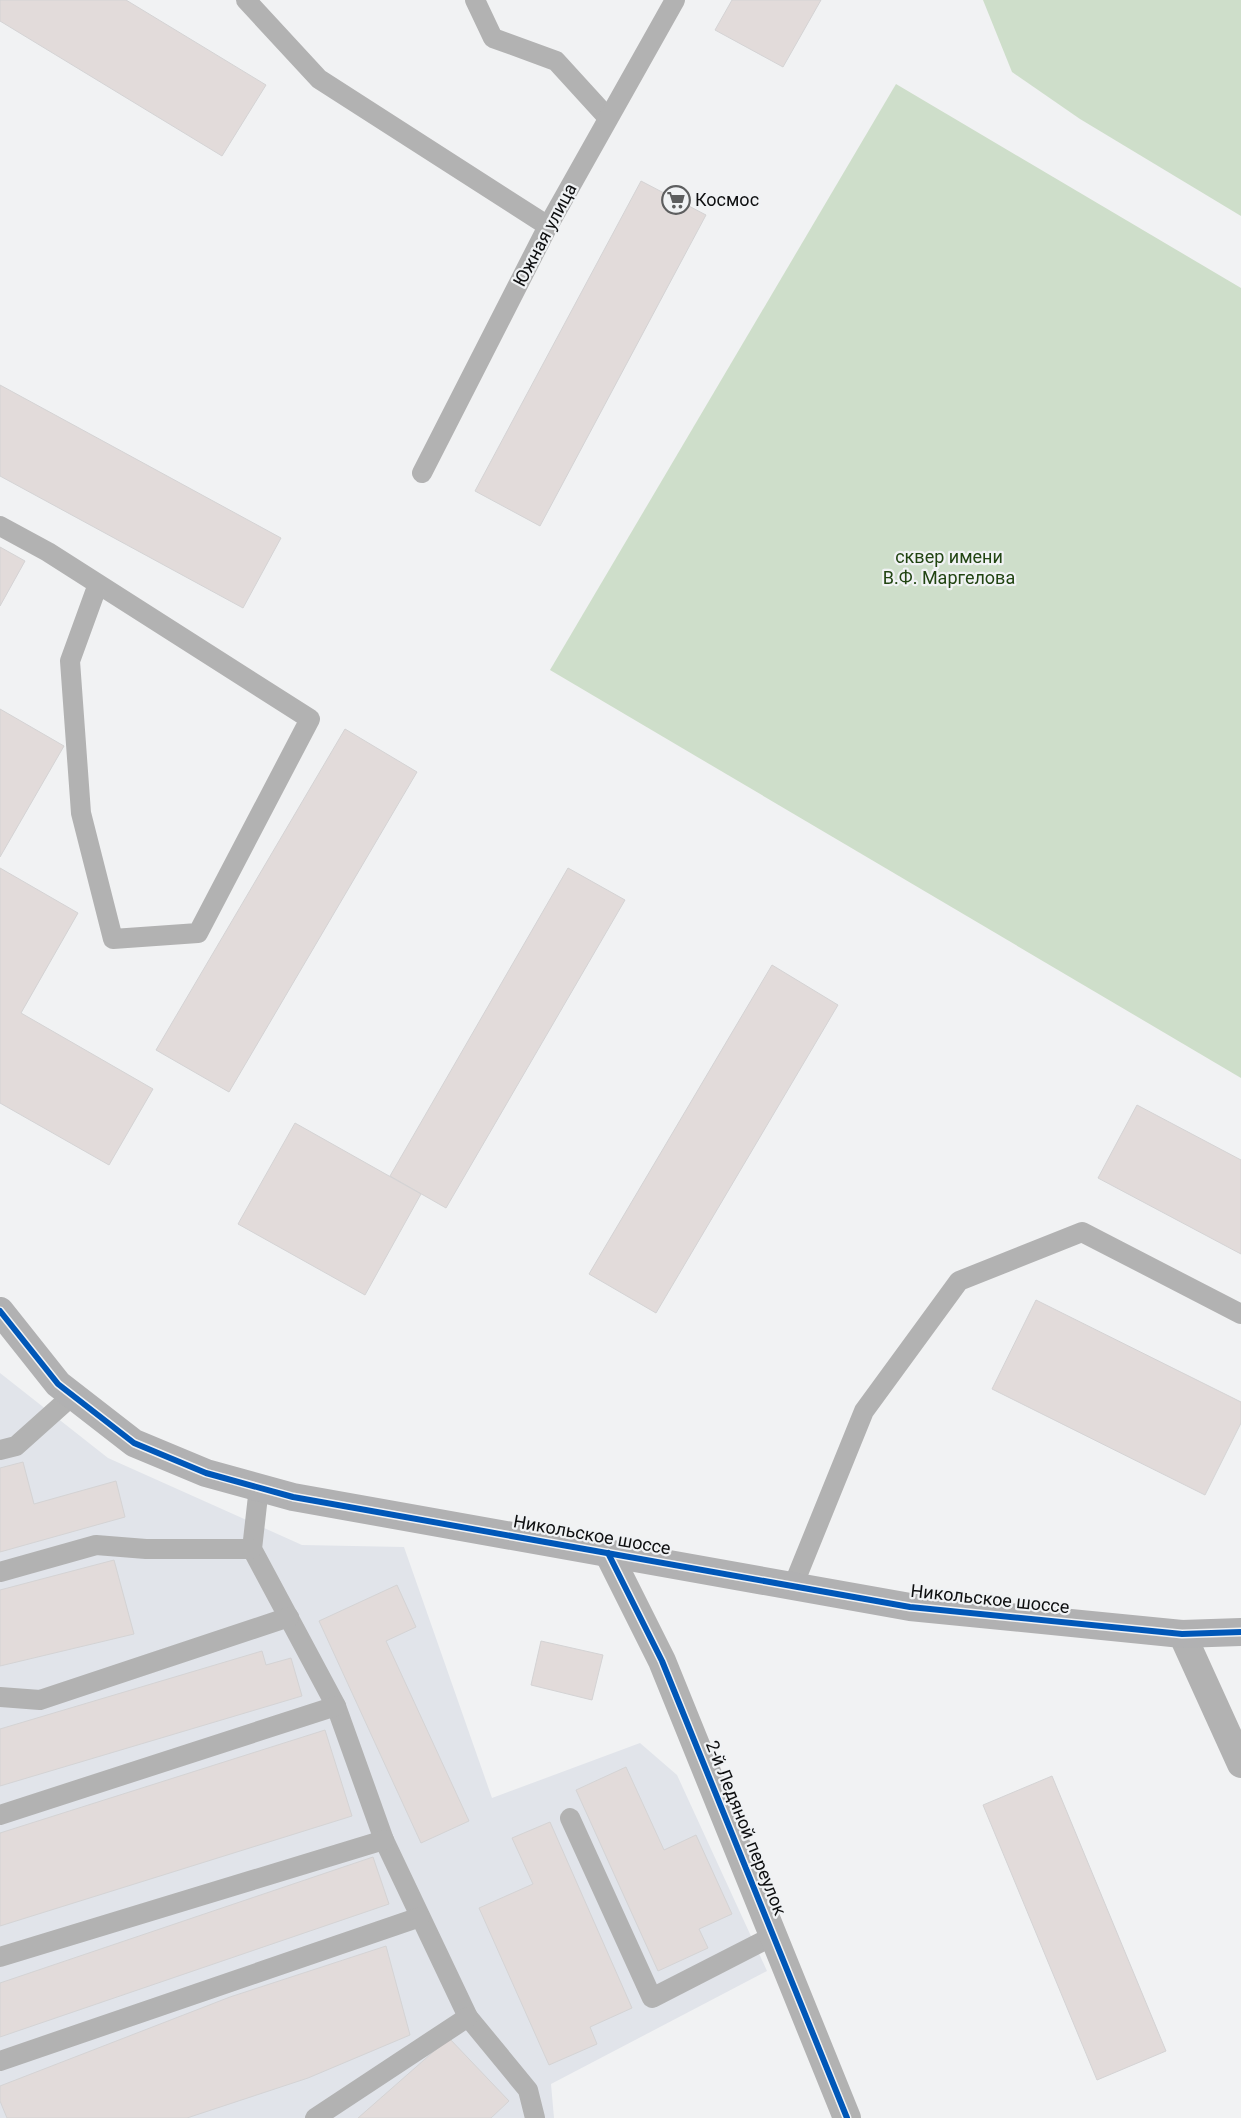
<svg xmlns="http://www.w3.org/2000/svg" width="1241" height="2118" viewBox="0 0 1241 2118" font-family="Roboto,sans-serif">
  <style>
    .built { fill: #e1e4ea }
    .green { fill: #cedeca }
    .building { fill: #e2dbda; stroke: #d4d3d4 }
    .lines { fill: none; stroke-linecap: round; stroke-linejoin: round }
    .lane { stroke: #b2b2b2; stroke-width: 20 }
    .street { stroke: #b2b2b2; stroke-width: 28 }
    .secondary { stroke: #b1b1b2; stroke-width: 28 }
    .cycleway-casing { stroke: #f0f2f4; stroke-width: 9 }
    .cycleway { stroke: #0057b8; stroke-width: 6 }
    .labels { text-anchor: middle; stroke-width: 4.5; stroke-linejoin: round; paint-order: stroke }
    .poi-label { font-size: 18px; fill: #0e0f10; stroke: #f0f2f4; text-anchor: start }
    .street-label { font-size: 18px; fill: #0e0f10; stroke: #f0f2f4 }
    .park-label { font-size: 18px; fill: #214412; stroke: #f0f2f4 }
  </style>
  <rect width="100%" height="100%" fill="#f1f2f3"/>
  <polygon class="built" points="0,1373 108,1458 302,1545 404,1547 492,1798 640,1743 677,1775 767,1971 551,2084 554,2118 0,2118"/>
  <g class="green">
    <polygon points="983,0 1241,0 1241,216 1080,119 1012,72"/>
    <polygon points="896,84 1241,288 1241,1078 550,670"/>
  </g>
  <g class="building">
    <polygon points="0,0 126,0 266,85 222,156 0,21"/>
    <polygon points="732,0 821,0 783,67 715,30"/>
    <polygon points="641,181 706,215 540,526 475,491"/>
    <polygon points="0,385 281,538 243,608 0,476"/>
    <polygon points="0,547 25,561 0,606"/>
    <polygon points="0,709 64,746 0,857"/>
    <polygon points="345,729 417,772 229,1092 156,1050"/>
    <polygon points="0,868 78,913 21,1013 153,1089 109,1165 0,1103"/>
    <polygon points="568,868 625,900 446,1208 390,1176"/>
    <polygon points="772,965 838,1005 656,1313 589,1274"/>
    <polygon points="1137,1105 1241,1160 1241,1254 1098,1178"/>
    <polygon points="295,1123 421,1194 365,1295 238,1224"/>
    <polygon points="1036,1300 1241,1402 1241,1423 1205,1495 992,1389"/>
    <polygon points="23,1462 34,1504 116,1481 125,1517 0,1552 0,1468"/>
    <polygon points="114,1560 134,1634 0,1666 0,1590"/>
    <polygon points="397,1585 416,1627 386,1641 469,1821 421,1843 319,1621"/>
    <polygon points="541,1641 603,1655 592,1700 531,1685"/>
    <polygon points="262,1651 266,1665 291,1658 302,1696 0,1786 0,1729"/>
    <polygon points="325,1730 352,1816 0,1926 0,1833"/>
    <polygon points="626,1767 664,1850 696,1835 732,1914 699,1929 708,1948 658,1971 576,1790"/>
    <polygon points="1052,1776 1166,2051 1097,2080 983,1805"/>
    <polygon points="550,1822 632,2008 590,2027 597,2044 549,2065 479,1908 533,1884 512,1838"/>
    <polygon points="373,1857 389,1904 0,2037 0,1983"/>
    <polygon points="386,1946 410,2035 308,2078 187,2118 7,2118 0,2101 0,2086 230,1997"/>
    <polygon points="449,2038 509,2101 491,2118 358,2118"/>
  </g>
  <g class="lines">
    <g class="lane">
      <polyline points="246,0 319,79 548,226"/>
      <polyline points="475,0 493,38 556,61 608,118"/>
      <polyline points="422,473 548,226 675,0"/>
      <polyline points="0,526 48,552 310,719 198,933 113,939 81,813 70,661 98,584"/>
      <polyline points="0,1450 16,1446 73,1395"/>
      <polyline points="259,1487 252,1549 336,1706 384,1840 468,2017 528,2090 535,2118"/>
      <polyline points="0,1572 96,1545 146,1549 252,1549"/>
      <polyline points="793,1586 864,1411 959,1281 1082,1232 1241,1314"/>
      <polyline points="0,1697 40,1700 289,1617"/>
      <polyline points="0,1815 336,1706"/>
      <polyline points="570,1818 652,1998 773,1936"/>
      <polyline points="0,1957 384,1840"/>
      <polyline points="0,2061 420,1917"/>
      <polyline points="315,2118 468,2017"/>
    </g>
    <g class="street">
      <polyline points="608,1553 662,1661 847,2118"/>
      <polyline points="1182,1634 1241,1764"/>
    </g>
    <polyline class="secondary" points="0,1311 58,1384 134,1443 206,1473 293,1497 910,1607 1182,1634 1241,1632"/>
    <defs>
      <g id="cycleway">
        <polyline points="0,1311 58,1384 134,1443 206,1473 293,1497 910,1607 1182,1634 1241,1632"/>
        <polyline points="608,1553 662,1661 847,2118"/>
      </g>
    </defs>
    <use href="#cycleway" class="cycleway-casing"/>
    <use href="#cycleway" class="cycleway"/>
  </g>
  <defs>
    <symbol id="supermarket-ring" viewBox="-11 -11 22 22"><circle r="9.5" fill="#f0f2f4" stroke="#5d5e5f" stroke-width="1.5"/><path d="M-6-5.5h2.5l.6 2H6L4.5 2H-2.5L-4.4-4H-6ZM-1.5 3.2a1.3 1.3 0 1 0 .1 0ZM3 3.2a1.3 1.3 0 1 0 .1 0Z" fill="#5d5e5f"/></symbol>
  </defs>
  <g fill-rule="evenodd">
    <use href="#supermarket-ring" x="660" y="184" width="32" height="32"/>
  </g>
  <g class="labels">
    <g class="poi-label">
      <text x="695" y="206">Космос</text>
    </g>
    <g class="street-label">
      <text transform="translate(545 235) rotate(-62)" y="6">Южная улица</text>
      <text transform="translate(592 1535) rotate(10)" y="6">Никольское шоссе</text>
      <text transform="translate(990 1599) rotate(6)" y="6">Никольское шоссе</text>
      <text transform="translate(746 1828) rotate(68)" y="6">2-й Ледяной переулок</text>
    </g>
    <g class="park-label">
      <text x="949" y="563">сквер имени<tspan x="949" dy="21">В.Ф. Маргелова</tspan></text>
    </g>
  </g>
</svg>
